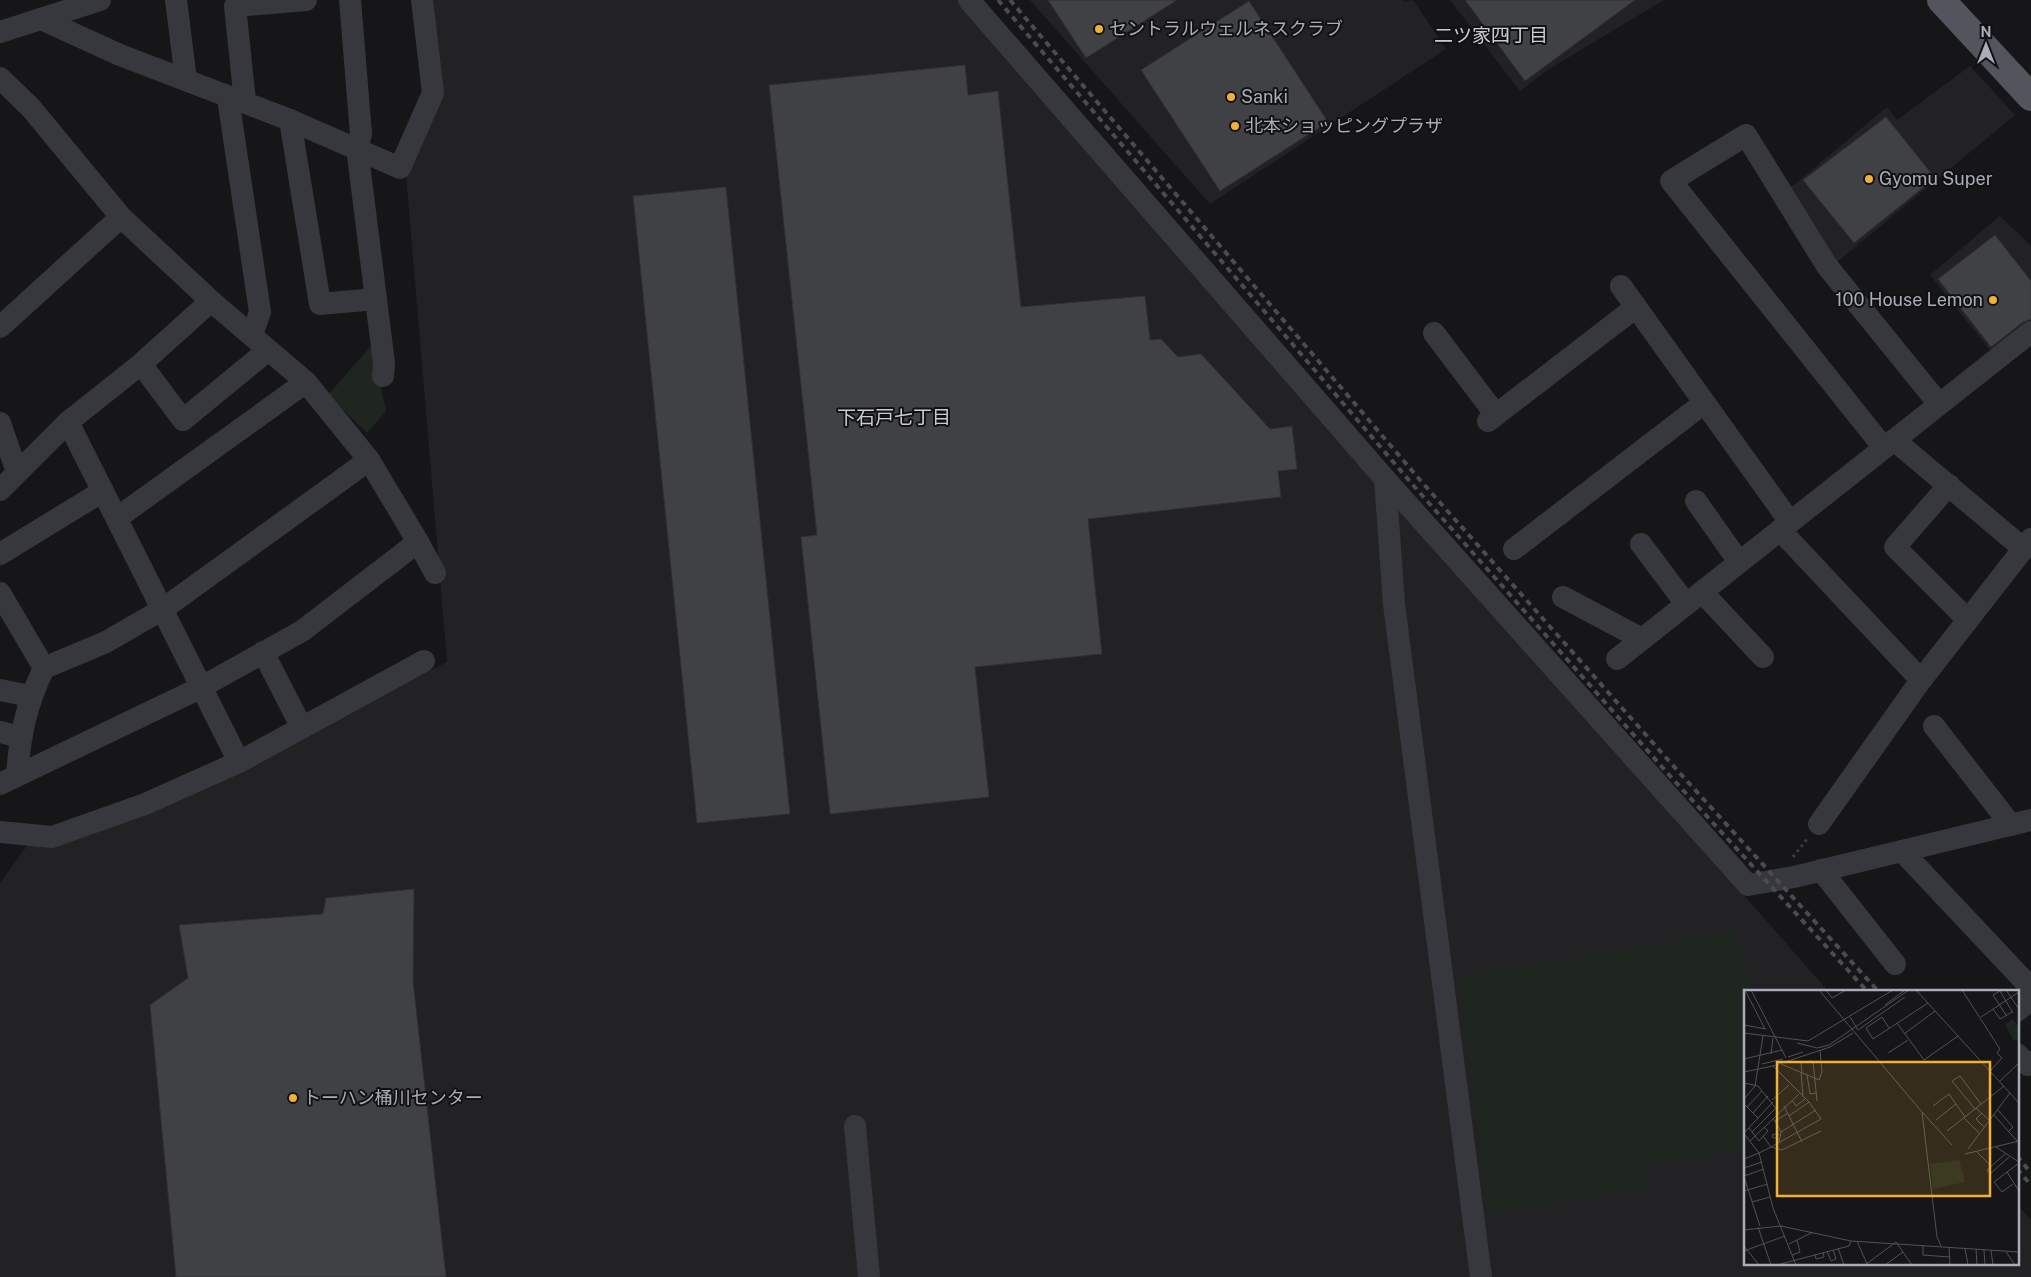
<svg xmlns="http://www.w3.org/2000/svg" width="2031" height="1277" viewBox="0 0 2031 1277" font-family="'Public Sans','Noto Sans JP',sans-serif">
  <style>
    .built { fill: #222225 }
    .green { fill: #1e261f }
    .building { fill: #404145; stroke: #303034 }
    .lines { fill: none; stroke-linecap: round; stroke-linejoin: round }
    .path { stroke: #3d3f44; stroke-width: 3; stroke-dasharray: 2.5 4; stroke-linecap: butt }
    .minor { stroke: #37383d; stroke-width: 22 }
    .major { stroke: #53555c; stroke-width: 28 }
    .rail { stroke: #4a4c52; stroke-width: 4; stroke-dasharray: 6 5; stroke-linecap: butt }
    .poi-dot { fill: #f2b134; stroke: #111113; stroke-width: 2 }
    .labels { text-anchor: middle; stroke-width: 4; stroke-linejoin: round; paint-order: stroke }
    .poi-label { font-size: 18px; fill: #a8adb8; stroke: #111113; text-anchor: start }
    .neighbourhood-label { font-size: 19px; fill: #c9ccd4; stroke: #111113 }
    .inset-road { fill: none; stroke: #505258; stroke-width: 1 }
    .view { fill: #f2b134; fill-opacity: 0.15; stroke: #f2b134; stroke-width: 2.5 }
    .inset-edge { fill: none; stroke: #a8adb8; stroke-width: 2.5 }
  </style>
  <rect width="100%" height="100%" fill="#161618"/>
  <g class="built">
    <polygon points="431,0 960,0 1828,991 1745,991 1745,1263 2017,1263 2017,1204 2031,1220 2031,1277 0,1277 0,883 29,843 194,791 447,662 406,174 439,92"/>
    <polygon points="1030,0 1403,0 1404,2 1413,0 1446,49 1210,204"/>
    <polygon points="1450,0 1664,0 1549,69 1520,91"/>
    <polygon points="1970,66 2015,115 1837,262 1789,189 1887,107 1897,120"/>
    <polygon points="2000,216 2031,246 2031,324 1993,354 1930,275"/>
  </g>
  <g class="green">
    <polygon points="372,345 386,411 367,433 328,395"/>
    <polygon points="1736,931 1752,991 1745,991 1745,1149 1646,1166 1649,1189 1488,1214 1459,976"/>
  </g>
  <g class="building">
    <polygon points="1048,0 1177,0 1086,58"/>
    <polygon points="1465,0 1635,0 1525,81"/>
    <polygon points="1249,1 1328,122 1220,191 1141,70"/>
    <polygon points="965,65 968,95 998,91 1021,307 1145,296 1150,340 1161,339 1178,357 1201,354 1270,429 1292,426 1297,469 1278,471 1281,497 1088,519 1102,654 975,667 989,797 830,814 801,537 817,535 769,85"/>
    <polygon points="1886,117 1935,178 1854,243 1803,180"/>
    <polygon points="726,187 790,814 697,823 633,196"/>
    <polygon points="1995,235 2031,281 2031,319 2023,322 1991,347 1938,279"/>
    <polygon points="414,889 413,981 446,1277 176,1277 150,1005 188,978 179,925 323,914 326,898"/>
  </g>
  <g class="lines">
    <polyline class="path" points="1793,857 1808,838"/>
    <g class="minor">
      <polyline points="176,0 186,80"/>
      <polyline points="350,0 361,134 357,148 384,363 383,376"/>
      <polyline points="969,0 1385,479 1394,604 1481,1277"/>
      <polyline points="41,19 120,55 290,120 400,168 433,93 422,0"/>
      <polyline points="0,32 100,0"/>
      <polyline points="0,78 31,108 121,217 211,301 306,382 369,460 418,542 302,631 200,688 0,784"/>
      <polyline points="228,98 260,312 252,335"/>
      <polyline points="245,102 235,6 306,0"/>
      <polyline points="290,120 320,304 376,299"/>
      <polyline points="1621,286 1636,307"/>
      <polyline points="0,327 121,217"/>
      <polyline points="1434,333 1496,415"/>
      <polyline points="141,364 183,420 267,351"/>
      <polyline points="1488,421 1636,307 1790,522"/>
      <polyline points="68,422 239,762"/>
      <polyline points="0,423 17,472"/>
      <polyline points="1894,440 2024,549"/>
      <polyline points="1884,448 1671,181 1746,135 1827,266 1939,404"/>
      <polyline points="1385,479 1748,885 1794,877 2031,820"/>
      <polyline points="1949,485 1895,547 1968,620"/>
      <polyline points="0,490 68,422 141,364 211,301"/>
      <polyline points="1696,501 1739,562"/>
      <polyline points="117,518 306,382"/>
      <polyline points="1780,530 1921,680"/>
      <polyline points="418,542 435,573"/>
      <polyline points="1641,544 1686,604"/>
      <polyline points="1514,549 1704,403"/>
      <polyline points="0,554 103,491"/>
      <polyline points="1702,592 1763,657"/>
      <polyline points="0,593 44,668"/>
      <polyline points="1563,597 1642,639"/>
      <polyline points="263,652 302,728"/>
      <polyline points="1617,659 2031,332"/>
      <polyline points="0,690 30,696"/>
      <polyline points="1934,726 2011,825"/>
      <polyline points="0,732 20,737"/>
      <path d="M17,775C20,735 26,705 44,668L106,642L163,609L369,460"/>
      <polyline points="1819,824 1921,680 2031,539"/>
      <polyline points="0,832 52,837 145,804 239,762 424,661"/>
      <polyline points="1902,851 2031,988"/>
      <polyline points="1821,870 1895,964"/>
      <polyline points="2017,1011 2031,999"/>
      <polyline points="2017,1054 2028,1065 2031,1062"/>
      <polyline points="855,1126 869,1277"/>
    </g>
    <polyline class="major" points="1941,0 2031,97"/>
    <g class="rail">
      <polyline points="998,0 1413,485 1670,776 1867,991"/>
      <polyline points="1010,0 1420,480 1677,770 1878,991"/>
      <polyline points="2017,1156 2031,1173"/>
      <polyline points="2017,1169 2031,1185"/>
    </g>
  </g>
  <g class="poi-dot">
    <circle cx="1099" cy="29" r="5"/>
    <circle cx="1231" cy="97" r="5"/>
    <circle cx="1235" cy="126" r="5"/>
    <circle cx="1869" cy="179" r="5"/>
    <circle cx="1993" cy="300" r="5"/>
    <circle cx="293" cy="1098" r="5"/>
  </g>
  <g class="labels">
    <g class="poi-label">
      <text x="1109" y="35">セントラルウェルネスクラブ</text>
      <text x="1241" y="103">Sanki</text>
      <text x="1245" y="132">北本ショッピングプラザ</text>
      <text x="1879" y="185">Gyomu Super</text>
      <text x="1983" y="306" text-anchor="end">100 House Lemon</text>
      <text x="303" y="1104">トーハン桶川センター</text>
    </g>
    <g class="neighbourhood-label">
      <text x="1491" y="42">二ツ家四丁目</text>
      <text x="894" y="424">下石戸七丁目</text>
    </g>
  </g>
  <g transform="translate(1744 990)">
    <rect width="275" height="275" fill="#161618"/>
    <path d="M269,29L275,38V48L270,51L261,34ZM215,170L221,192L189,199L186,174Z" fill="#1e261f"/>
    <path class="inset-road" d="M1,0L21,39M7,0L42,68M75,0L178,122L193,247L197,256M82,0L88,8L102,0M172,0L275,113M218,0L256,59L253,63L258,68L246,81M262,0L275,19M141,15L161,0M249,19L256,29L268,22M262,25L249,5L256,1L269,23M106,27L114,40L161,7M237,27L275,2M153,33L180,70L214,46M0,35L22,39M145,38L138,27L122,38L129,49L184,13M0,43L64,51L149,0M160,44L191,21M53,53L73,58L85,55L165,0M144,63L164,50M27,64L29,48M44,67L59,62M0,69L38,60M18,74L39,69M37,74L75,90L78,82L76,60M0,82L29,76L86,57L109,43M57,82L59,107M58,83L57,72L69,71L73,111M63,85L66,104L72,103M256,91L275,73M0,93L14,96L34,121M0,109L11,96L19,46M28,110L45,95M48,110L52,116L61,109M0,114L14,128M40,116L58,152M189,116L205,104L221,127M3,117L18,101M232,118L245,130M231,119L208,91L216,86L237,114M253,119L269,137L264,142M178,122L208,155M9,123L24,106M238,123L232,129L240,137M249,124L274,152M45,126L65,112M29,128L37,142M220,128L235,143M192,130L212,114M31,131L44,123M5,138L15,151L24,141L20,137M203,141L260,96M8,142L33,117M0,143L29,112M19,146L27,157L77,129L65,112L29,76M35,149L28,147L29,144L36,145M6,151L55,104M35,153L37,142L72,120M252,157L275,172M224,159L266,103M233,162L247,176M221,164L275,151M261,164L243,180L246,184L265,167M0,169L15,163L1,145M0,178L18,172M263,182L275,201M0,186L20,179M0,187L16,236M269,194L258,202L250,192L275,173M0,201L24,194M8,212L26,207M14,237L27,275M0,240L37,236L107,251L275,262M113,251L123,274M45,254L69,242M179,255V265L205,267M0,256L15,275M205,257L206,275M94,258L100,275M221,258L224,275M232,259L233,275M240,260L241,275M247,260L249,275M0,261L41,246M83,261L87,271L92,269L89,260M262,262L271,275M71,264L72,269L80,267L79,262M48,265L56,262L53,250M33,275L105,256L107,251M52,275L29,218L15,163L27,157L38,160L77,141M121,275L152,252L168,275M141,275L159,262"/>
    <path class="view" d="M33,72H246V206H33Z"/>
    <rect width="275" height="275" class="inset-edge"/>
  </g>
  <g transform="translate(1986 45)" stroke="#111113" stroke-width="4" paint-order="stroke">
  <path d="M0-4L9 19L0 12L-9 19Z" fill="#a8adb8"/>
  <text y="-8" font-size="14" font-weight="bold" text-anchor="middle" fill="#a8adb8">N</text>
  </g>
</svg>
